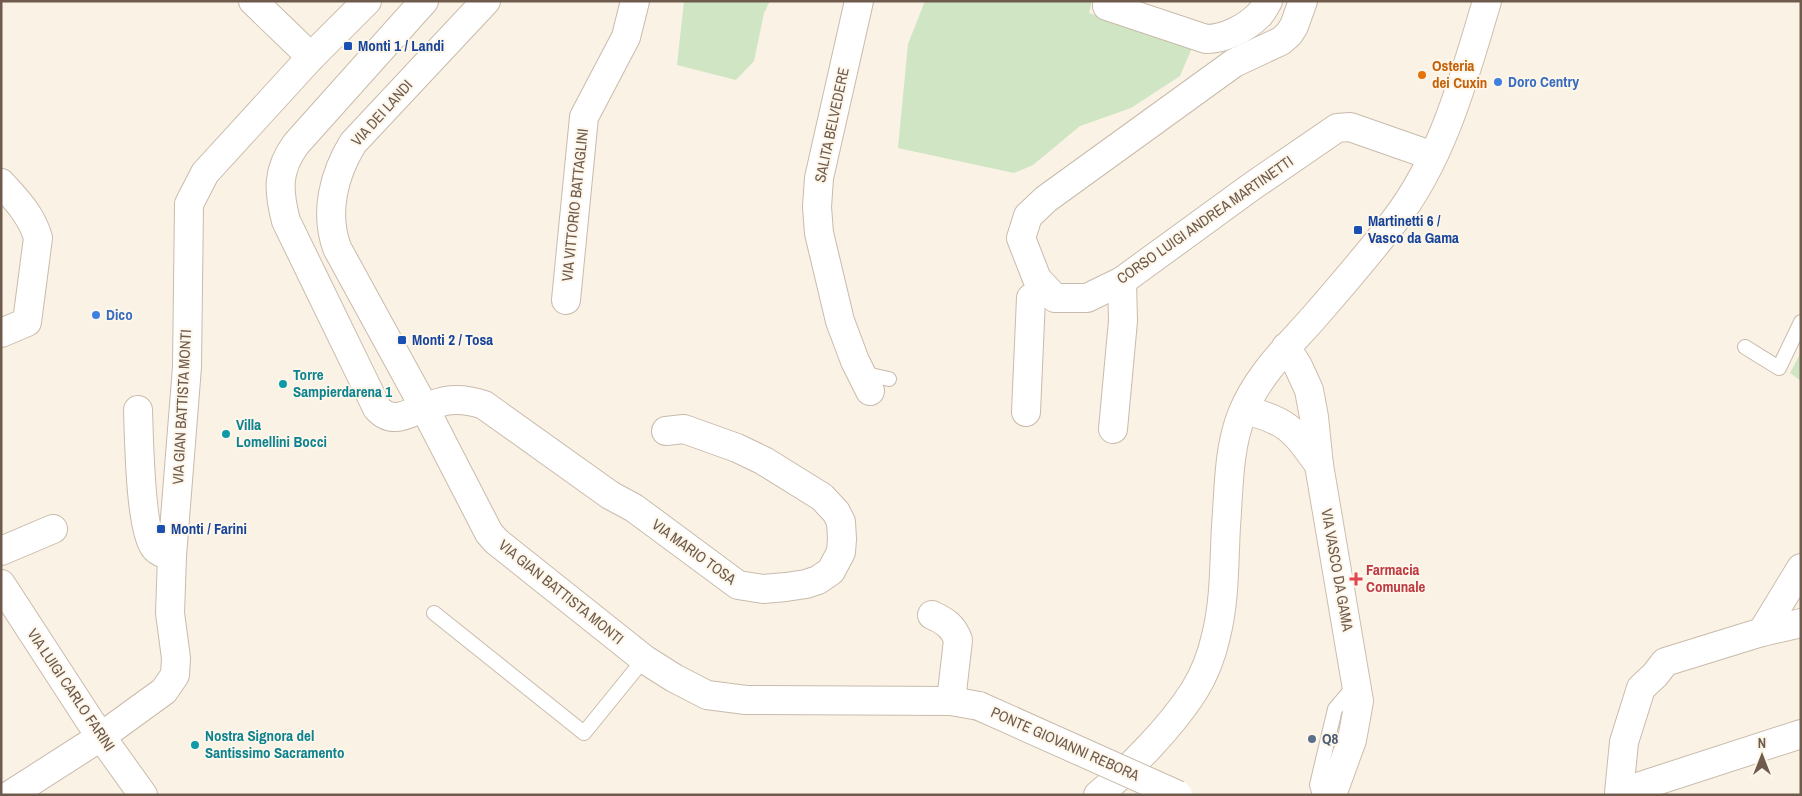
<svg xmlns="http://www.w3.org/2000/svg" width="1802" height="796" viewBox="0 0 1802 796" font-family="'Archivo Narrow',sans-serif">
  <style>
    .green { fill: #d0e5c4 }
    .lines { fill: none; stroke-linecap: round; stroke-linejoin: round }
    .lane-casing { stroke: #c9bbac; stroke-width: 16 }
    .street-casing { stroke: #c9bbac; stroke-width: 30 }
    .secondary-casing { stroke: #cebdac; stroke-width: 30 }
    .lane { stroke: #fff; stroke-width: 14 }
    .street { stroke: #fff; stroke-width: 28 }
    .secondary { stroke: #fff; stroke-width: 28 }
    .street-bridge-casing { stroke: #c9bbac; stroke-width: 30; stroke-linecap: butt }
    .street-bridge { stroke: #fff; stroke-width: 28 }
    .transit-dot { fill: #1a4fb4; stroke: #fdf6ea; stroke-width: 2 }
    .food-dot { fill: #e8710a; stroke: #fdf6ea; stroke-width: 2 }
    .shop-dot { fill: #3f7fe0; stroke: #fdf6ea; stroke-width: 2 }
    .culture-dot { fill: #0f9aa8; stroke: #fdf6ea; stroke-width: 2 }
    .health-dot { fill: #e0444e; stroke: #fdf6ea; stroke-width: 2 }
    .service-dot { fill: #5c6f8a; stroke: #fdf6ea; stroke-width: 2 }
    .labels { text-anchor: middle; stroke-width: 4; stroke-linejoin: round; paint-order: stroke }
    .transit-label { font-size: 15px; font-weight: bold; fill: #164399; stroke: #fdf6ea; text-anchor: start }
    .food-label { font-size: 15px; font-weight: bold; fill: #c56008; stroke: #fdf6ea; text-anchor: start }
    .shop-label { font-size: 15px; font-weight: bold; fill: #366cbe; stroke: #fdf6ea; text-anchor: start }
    .street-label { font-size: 15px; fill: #6f5b4c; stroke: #fdf6ea }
    .culture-label { font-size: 15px; font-weight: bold; fill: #0d838f; stroke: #fdf6ea; text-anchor: start }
    .health-label { font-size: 15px; font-weight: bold; fill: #be3a42; stroke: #fdf6ea; text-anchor: start }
    .service-label { font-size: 15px; font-weight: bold; fill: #4e5e75; stroke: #fdf6ea; text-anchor: start }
  </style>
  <rect width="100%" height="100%" fill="#faf2e4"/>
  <g class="green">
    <polygon points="684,1 770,1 764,13 754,61 736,80 677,65"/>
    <polygon points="925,1 1092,1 1089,13 1192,48 1180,76 1131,108 1080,126 1033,165 1014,173 898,148 908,44"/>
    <polygon points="1801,352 1801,381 1790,373"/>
  </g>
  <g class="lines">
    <defs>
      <g id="lane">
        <polyline points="1745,347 1779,368 1801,322"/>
        <polyline points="861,373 889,379"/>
        <polyline points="434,613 584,733 644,659"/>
        <polyline points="1320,795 1317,785 1335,709 1356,684"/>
      </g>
      <g id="street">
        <polyline points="253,1 311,57"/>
        <path d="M424,1L296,144C277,170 278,190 286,221L377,408C392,425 407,414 423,408C430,405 438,403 445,401C457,399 472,401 484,405L610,495L634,508L738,585L763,589L786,587L806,584L818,580L831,571L841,552L842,539L841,522L836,512L822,497L764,461L737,448L684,429L666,431"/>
        <path d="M486,1L353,143C334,174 324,212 337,248L424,407L489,533L496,541L644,659L674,678L707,695L746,700L951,701L979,706"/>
        <polyline points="859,1 819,178 817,207 819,233 840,321 855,361 870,391"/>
        <polyline points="1303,1 1294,26 1289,34 1281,41 1234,63 1046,199 1028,216 1021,238 1037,279 1055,298 1087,298 1122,281 1251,187 1337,128 1350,127 1433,156"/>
        <path d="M1107,6L1206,39C1225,39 1246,28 1259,15C1263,11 1265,6 1268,1"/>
        <path d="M1,183C16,199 32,216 38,238L27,322L1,333"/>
        <polyline points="566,300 584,117 626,37 635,1"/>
        <path d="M138,410C139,436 140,532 155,548C159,553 166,554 172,556"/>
        <polyline points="1026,412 1031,298"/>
        <polyline points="1113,429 1123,321 1122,281"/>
        <polyline points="1,551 53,529"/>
        <polyline points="1801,568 1762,632 1665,662 1655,675 1641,688 1624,742 1619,793 1801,734"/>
        <polyline points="1,584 90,721 143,795"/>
        <path d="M932,615C945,621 953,626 958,640L951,701"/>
        <polyline points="1762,632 1801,623"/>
        <polyline points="10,795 102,736 164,691 175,675 176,658 170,613 172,556 187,367 189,204 205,173 311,57 367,1"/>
      </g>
      <g id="secondary">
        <polyline points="1286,347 1298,366 1309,390 1314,417 1319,465 1359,701 1352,740 1332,795"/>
        <path d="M1244,410C1287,420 1294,430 1319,465"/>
        <path d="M1098,795C1131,768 1171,727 1194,691C1204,675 1212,654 1216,636C1225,600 1224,563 1226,526C1229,489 1228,449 1242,414C1258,374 1289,346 1316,315C1343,284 1370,252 1395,220C1443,158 1465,75 1487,1"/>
      </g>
    </defs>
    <use href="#lane" class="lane-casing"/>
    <use href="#street" class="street-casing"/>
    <use href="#secondary" class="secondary-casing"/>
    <use href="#lane" class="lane"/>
    <use href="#street" class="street"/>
    <use href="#secondary" class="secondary"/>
    <defs>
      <polyline id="street-bridge" points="979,706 1178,795"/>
    </defs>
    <use href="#street-bridge" class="street-bridge-casing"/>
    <use href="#street-bridge" class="street-bridge"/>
  </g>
  <g class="transit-dot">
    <rect x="343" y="41" width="10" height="10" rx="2.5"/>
    <rect x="1353" y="225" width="10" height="10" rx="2.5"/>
    <rect x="397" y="335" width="10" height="10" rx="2.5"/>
    <rect x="156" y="524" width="10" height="10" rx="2.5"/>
  </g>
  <circle class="food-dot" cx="1422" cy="75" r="5"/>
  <g class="shop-dot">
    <circle cx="1498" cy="82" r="5"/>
    <circle cx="96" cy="315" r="5"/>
  </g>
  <g class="culture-dot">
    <circle cx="283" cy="384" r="5"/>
    <circle cx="226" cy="434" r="5"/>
    <circle cx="195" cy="745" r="5"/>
  </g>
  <path class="health-dot" d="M1353.5 571.5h5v5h5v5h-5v5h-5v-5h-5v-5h5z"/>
  <circle class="service-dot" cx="1312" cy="739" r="5"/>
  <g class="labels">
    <g class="transit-label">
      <text x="358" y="51">Monti 1 / Landi</text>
      <text x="1368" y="226">Martinetti 6 /<tspan x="1368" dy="17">Vasco da Gama</tspan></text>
      <text x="412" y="345">Monti 2 / Tosa</text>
      <text x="171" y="534">Monti / Farini</text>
    </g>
    <g class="food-label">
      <text x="1432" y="71">Osteria<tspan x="1432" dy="17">dei Cuxin</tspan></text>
    </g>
    <g class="shop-label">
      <text x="1508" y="87">Doro Centry</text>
      <text x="106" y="320">Dico</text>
    </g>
    <g class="street-label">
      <text transform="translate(382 113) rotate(-48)" y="5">VIA DEI LANDI</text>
      <text transform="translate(832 125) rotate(-78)" y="5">SALITA BELVEDERE</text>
      <text transform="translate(575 205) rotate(-84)" y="5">VIA VITTORIO BATTAGLINI</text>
      <text transform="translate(1205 220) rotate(-35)" y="5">CORSO LUIGI ANDREA MARTINETTI</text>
      <text transform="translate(182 407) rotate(-87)" y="5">VIA GIAN BATTISTA MONTI</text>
      <text transform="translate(694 552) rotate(36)" y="5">VIA MARIO TOSA</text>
      <text transform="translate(1337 570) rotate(80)" y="5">VIA VASCO DA GAMA</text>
      <text transform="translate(561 592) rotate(39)" y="5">VIA GIAN BATTISTA MONTI</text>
      <text transform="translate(71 690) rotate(56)" y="5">VIA LUIGI CARLO FARINI</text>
      <text transform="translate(1065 744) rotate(24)" y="5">PONTE GIOVANNI REBORA</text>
    </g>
    <g class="culture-label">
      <text x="293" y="380">Torre<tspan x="293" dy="17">Sampierdarena 1</tspan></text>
      <text x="236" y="430">Villa<tspan x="236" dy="17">Lomellini Bocci</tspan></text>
      <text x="205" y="741">Nostra Signora del<tspan x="205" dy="17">Santissimo Sacramento</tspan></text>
    </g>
    <g class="health-label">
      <text x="1366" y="575">Farmacia<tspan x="1366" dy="17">Comunale</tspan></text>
    </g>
    <g class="service-label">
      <text x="1322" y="744">Q8</text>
    </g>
  </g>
  <rect width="1802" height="796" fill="none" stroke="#6f5b4c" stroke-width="5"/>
  <g transform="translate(1762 756)" stroke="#fdf6ea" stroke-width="4" paint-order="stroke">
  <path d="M0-4L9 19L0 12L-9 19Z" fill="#6f5b4c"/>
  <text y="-8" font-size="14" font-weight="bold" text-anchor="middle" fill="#6f5b4c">N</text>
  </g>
</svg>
